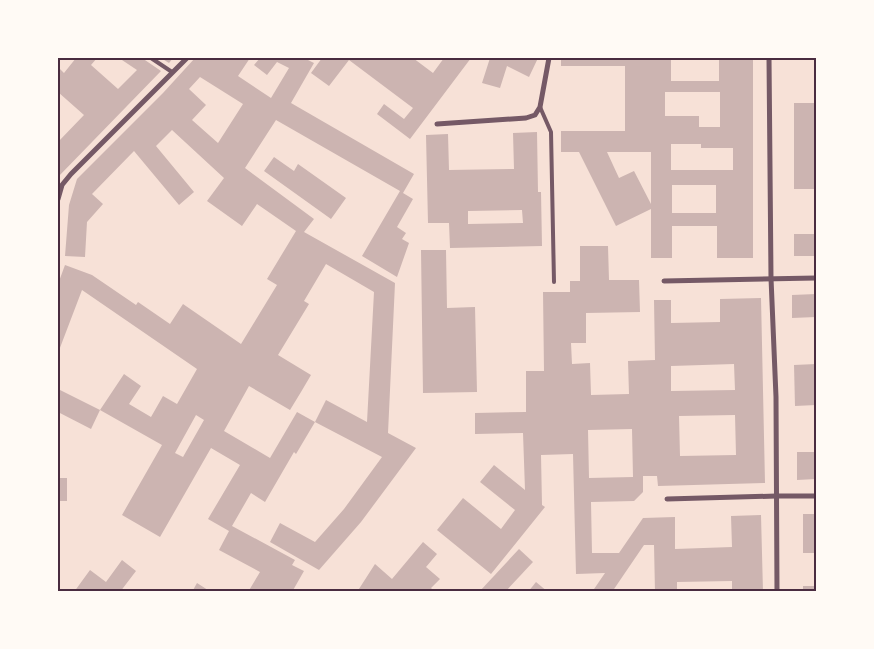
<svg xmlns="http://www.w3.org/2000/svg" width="874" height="649" viewBox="0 0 874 649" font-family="'Times New Roman',serif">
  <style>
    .building { fill: #ccb4b1; fill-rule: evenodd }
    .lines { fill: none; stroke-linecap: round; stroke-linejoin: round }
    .service { stroke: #755966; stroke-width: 4 }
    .minor { stroke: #755966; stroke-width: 5 }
    .neatline { fill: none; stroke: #4a2c40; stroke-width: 2 }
  </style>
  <rect width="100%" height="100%" fill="#f7e1d7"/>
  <g class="building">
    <polygon points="76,58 97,58 91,65 118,89 137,70 119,58 142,58 161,71 58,177 58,142 84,115 58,92 58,67 64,73"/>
    <polygon points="161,58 173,58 169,63"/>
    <path d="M195,58H250L238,76L271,98L289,68L277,62L267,75L254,65L260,58H304L314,63L291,103L414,174L403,193L413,199L397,227L406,233L402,239L409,243L397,277L362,256L400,191L276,120L245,168L314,219L304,232L395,283L388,433L416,448L361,522L319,570L270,542L280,523L315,542L344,509L382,457L315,422L326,400L367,422L374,292L326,264L304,301L309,304L278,355L311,375L301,392L290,410L249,386L224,431L270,458L297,412L315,422L296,454L294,452L265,502L251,493L232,526L295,560L292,565L304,571L292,592H248L260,572L219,550L229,531L208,519L240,465L211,448L160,537L122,515L162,445L100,410L124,374L141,386L129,404L151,417L163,396L177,404L197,369L82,290L58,353V284L65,265L92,275L136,305L138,302L170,324L183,304L241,344L277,285L267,279L296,231L257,204L242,226L207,201L224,178L172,130L156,146L194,192L179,205L134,151L92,194L103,204L87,222L85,257L65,256L69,205L77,179L163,93ZM200,77L243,104L218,143L192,120L206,105L189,89ZM196,415L204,420L183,457L175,453Z"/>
    <polygon points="322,58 413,58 433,73 444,58 471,58 410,139 377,114 384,104 404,119 413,108 349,60 329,86 311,73"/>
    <polygon points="490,58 538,58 529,77 507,66 500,88 482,83"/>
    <path d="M561,58H671V81H719V58H753V258H717V226H672V258H651V209L616,226L579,152H561V131H625V66H561ZM665,92H720V127H699V116H665ZM671,144H701V148H733V170H671ZM607,152H651V204L634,171L619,178ZM672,185H716V213H672Z"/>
    <rect x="794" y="103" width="22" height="86"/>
    <path d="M537,132L538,192H541L542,246L450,248L449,223H428L426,135L448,134L449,170L514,169L513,133ZM522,210L523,223L468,224V211Z"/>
    <polygon points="274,157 294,171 298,164 346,198 331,219 264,171"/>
    <rect x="794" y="234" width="22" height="22"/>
    <path d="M580,246H608L609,280H639L640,312L586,313V343H571L572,364L590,363L591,395L629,394L628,361L655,360L654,300H671V323L720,322V299L761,298L765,483L658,486L657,476H643V492L634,501L591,502L592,553H619L643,518L675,517V549L732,547L731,516L761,515L763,592H732V581L677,582V592H655L654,545H644L612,592H592L605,573L576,574L573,454L541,455L542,505L545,507L491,574L437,530L463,498L501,529L515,510L480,482L494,465L525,490L523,433L475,434V413L526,412V371H544L543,292H570V281H580ZM734,364L735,390L671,391V366ZM735,415L736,455L680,456L679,416ZM632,429L633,477L589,478L588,430Z"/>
    <polygon points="421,250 446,250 447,308 475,307 477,392 423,393"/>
    <polygon points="816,294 816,317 792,318 792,295"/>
    <polygon points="816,364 816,405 795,406 794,365"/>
    <polygon points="58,389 100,410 91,429 58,412"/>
    <polygon points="797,452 816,452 816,479 797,480"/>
    <rect x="58" y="478" width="9" height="23"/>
    <rect x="803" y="514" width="13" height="39"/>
    <polygon points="423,542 437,554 426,567 440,579 431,588 435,592 357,592 375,564 392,579"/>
    <polygon points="519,549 533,562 505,592 479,592"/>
    <polygon points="122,560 136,571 120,592 74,592 90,570 106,582"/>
    <polygon points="536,582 548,592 528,592"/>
    <polygon points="197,583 211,592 192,592"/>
    <rect x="803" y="586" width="13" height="6"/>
  </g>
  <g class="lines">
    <g class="service">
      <polyline points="151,58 172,72"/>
      <polyline points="540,107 551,132 554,282"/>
    </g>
    <g class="minor">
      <polyline points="769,58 771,278 776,397 777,592"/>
      <polyline points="437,124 526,118 535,115 540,107 549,58"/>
      <polyline points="58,199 62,185 71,174 187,58"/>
      <polyline points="664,281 816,278"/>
      <polyline points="667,499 776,496 816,496"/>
    </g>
  </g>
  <rect width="874" height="649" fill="none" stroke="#fffaf5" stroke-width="118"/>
  <rect x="59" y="59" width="756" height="531" class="neatline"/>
</svg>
